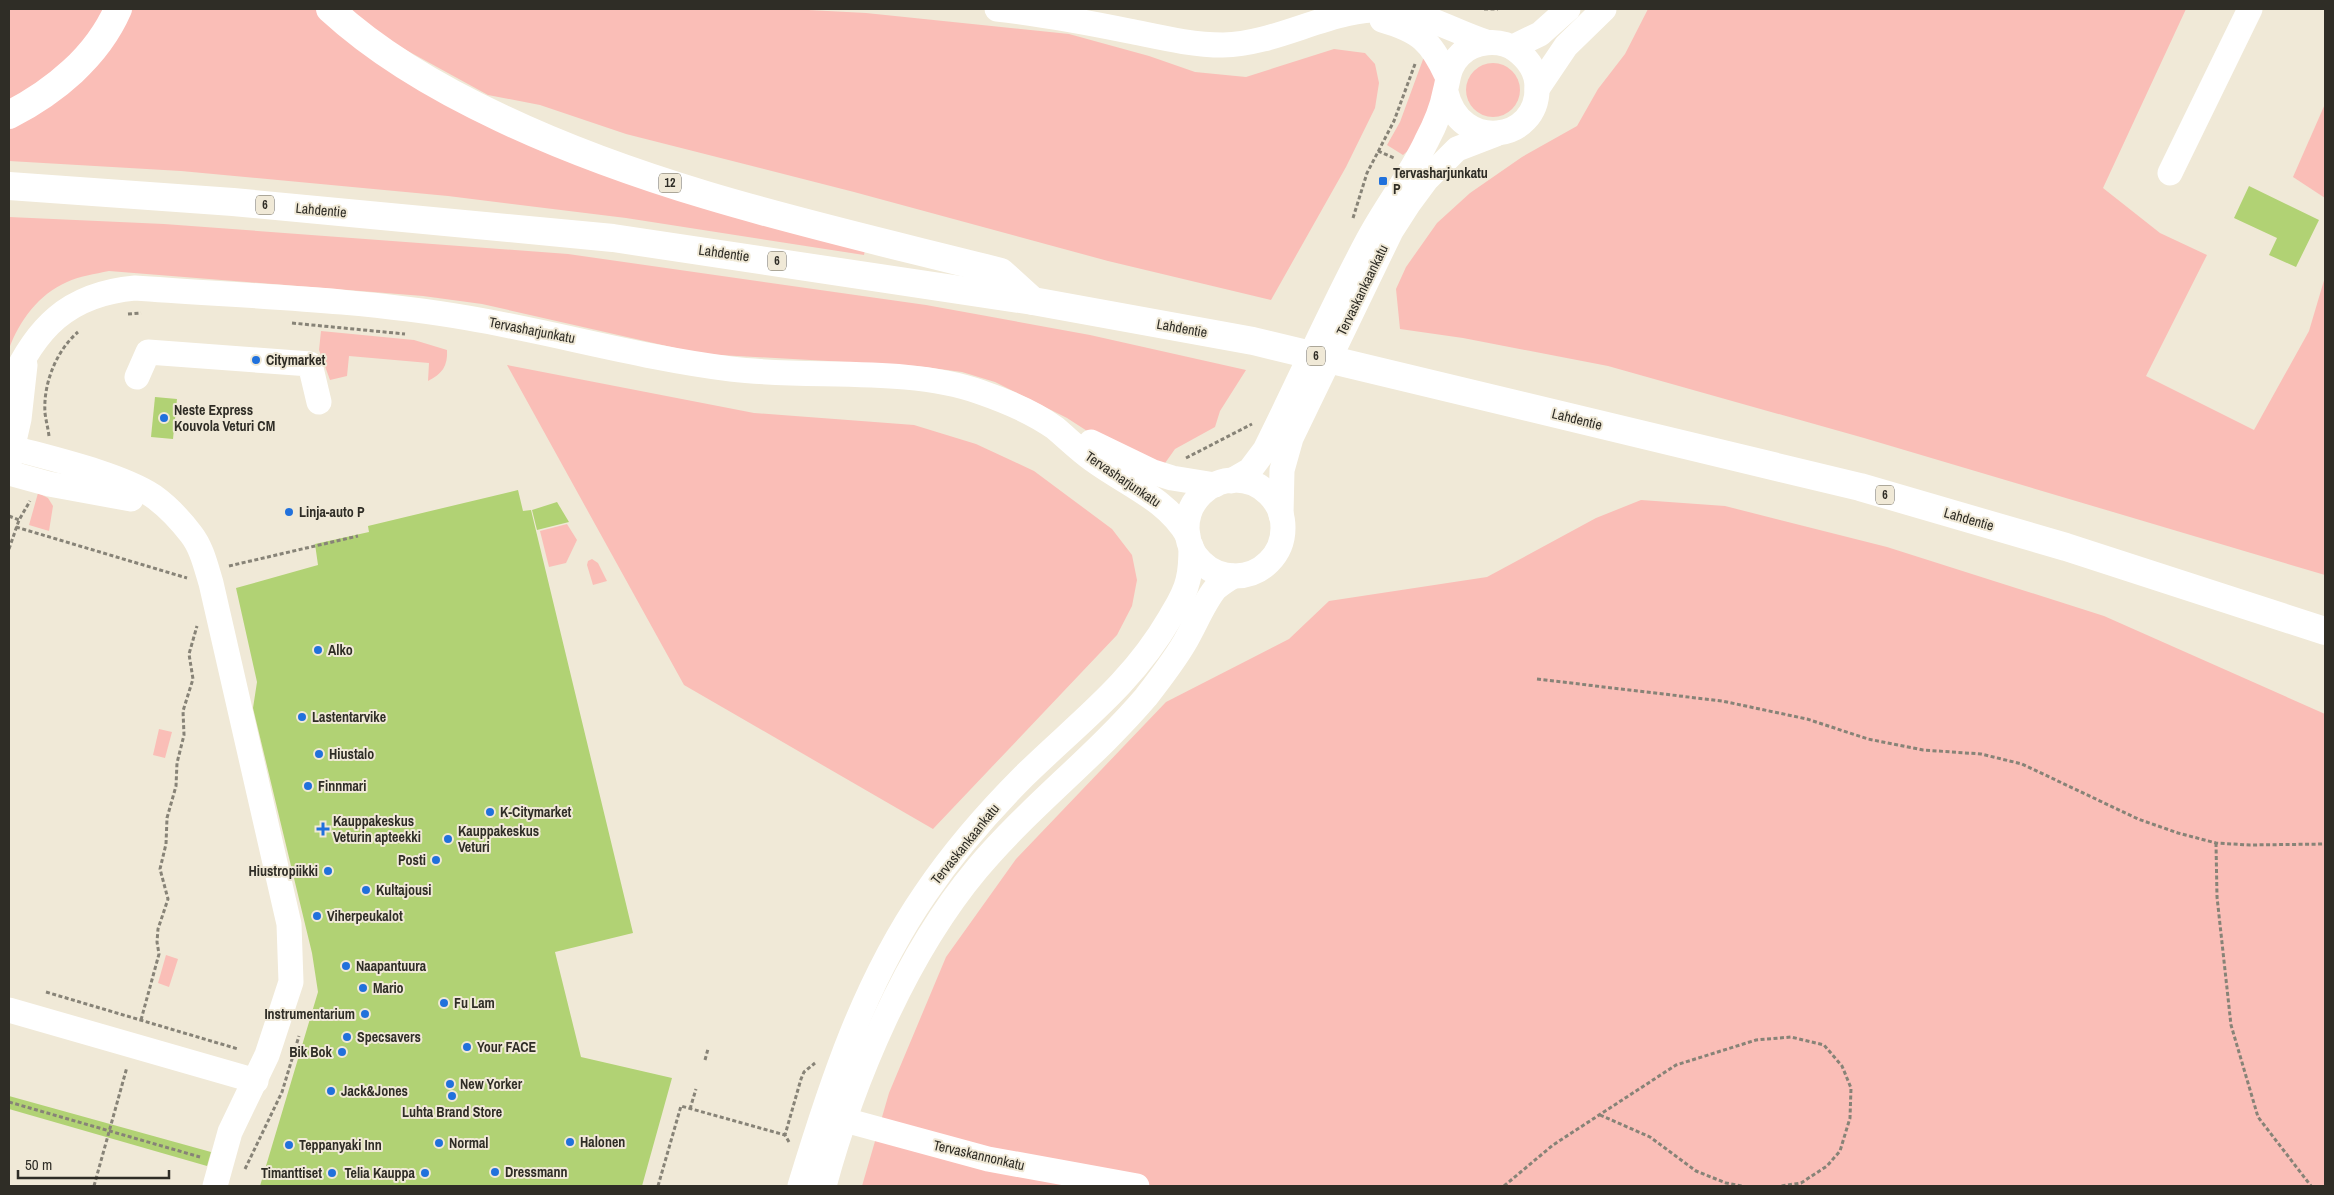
<svg xmlns="http://www.w3.org/2000/svg" width="2334" height="1195" viewBox="0 0 2334 1195" font-family="'Archivo Narrow',sans-serif">
  <style>
    .green { fill: #fabeb7 }
    .building { fill: #b1d274 }
    .lines { fill: none; stroke-linecap: round; stroke-linejoin: round }
    .path { stroke: #878377; stroke-width: 3; stroke-dasharray: 4 2.5; stroke-linecap: butt }
    .minor { stroke: #fff; stroke-width: 25 }
    .highway { stroke: #fff; stroke-width: 28 }
    .poi-dot { fill: #2171dc; stroke: #f0e9d7; stroke-width: 2 }
    .labels { text-anchor: middle; stroke-width: 4; stroke-linejoin: round; paint-order: stroke }
    .shield { fill: #f0e9d7; stroke: #69655b; stroke-width: 1 }
    .shield-label { font-size: 12px; font-weight: bold; fill: #2f2d26 }
    .poi-label { font-size: 14px; font-weight: bold; fill: #2f2d26; stroke: #f0e9d7; text-anchor: start }
    .street-label { font-size: 14px; fill: #2f2d26; stroke: #f0e9d7 }
  </style>
  <rect width="100%" height="100%" fill="#f0e9d7"/>
  <g class="green">
    <polygon points="9,9 106,9 80,48 35,85 9,100"/>
    <path d="M131,9H315L384,67L865,250L864,255L626,218L448,196L181,171L9,161V127C66,110 97,54 131,9Z"/>
    <polygon points="347,9 789,9 866,13 1069,34 1149,56 1195,72 1246,77 1334,49 1365,53 1375,64 1379,83 1375,108 1346,167 1271,300 1108,261 854,192 626,134 540,105 488,95 386,39"/>
    <polygon points="1648,9 2186,9 2103,188 2160,233 2207,255 2146,376 2254,430 2309,331 2325,277 2325,575 1864,438 1608,366 1463,338 1400,329 1396,289 1406,267 1437,223 1470,193 1522,157 1577,126 1598,89 1625,54"/>
    <polygon points="1425,54 1437,83 1416,143 1403,155 1387,145 1400,122"/>
    <circle cx="1493" cy="90" r="27"/>
    <polygon points="2325,104 2325,198 2293,177"/>
    <path d="M9,217L164,224L568,254L926,305L1090,335L1246,370L1220,411L1215,427L1175,449L1163,466L1112,447L1067,418L995,382L962,372L917,366L702,354L482,304L423,296L109,271C95,274 79,276 67,282C39,294 19,321 9,349Z"/>
    <path d="M321,331L414,340L447,350C448,366 442,374 428,381L429,363L349,356L347,376L330,380L319,350Z"/>
    <polygon points="507,365 754,413 914,425 976,444 1034,471 1112,529 1132,555 1137,580 1132,606 1117,635 933,829 684,685"/>
    <polygon points="38,493 48,498 53,506 49,531 29,525"/>
    <polygon points="1641,500 1725,506 1887,547 2104,616 2325,714 2325,1186 862,1186 889,1093 946,957 1016,859 1166,702 1289,639 1329,601 1487,577 1596,518"/>
    <polygon points="567,524 577,540 566,563 549,567 540,531"/>
    <polygon points="592,559 598,563 607,581 593,585 587,565 588,561"/>
    <polygon points="159,729 172,732 165,758 153,755"/>
    <polygon points="166,955 178,959 169,987 158,983"/>
  </g>
  <g class="building">
    <polygon points="2249,186 2319,220 2296,267 2269,255 2277,238 2234,218"/>
    <polygon points="155,397 177,399 173,439 151,437"/>
    <polygon points="518,490 523,511 531,510 633,933 555,952 581,1057 672,1078 642,1186 260,1186 318,992 312,953 253,708 257,682 236,588 318,565 315,544 369,532 368,526"/>
    <polygon points="557,502 569,522 537,530 532,510"/>
    <polygon points="9,1096 211,1152 207,1166 9,1109"/>
  </g>
  <g class="lines">
    <g class="path">
      <polyline points="1484,9 1498,9"/>
      <polyline points="1378,151 1394,158"/>
      <polyline points="1353,218 1367,173 1394,121 1415,64"/>
      <polyline points="128,314 141,313"/>
      <polyline points="292,323 405,334"/>
      <path d="M49,436C48,428 46,421 45,413C43,384 56,351 78,332"/>
      <polyline points="1186,458 1252,424"/>
      <polyline points="9,516 19,520"/>
      <polyline points="16,527 187,578"/>
      <polyline points="9,549 19,520 30,501"/>
      <polyline points="229,566 358,536"/>
      <polyline points="1537,679 1722,701 1807,719 1868,739 1923,750 1981,754 2022,764 2138,819 2178,833 2216,843 2250,845 2325,844"/>
      <polyline points="2216,843 2217,897 2231,1025 2258,1117 2311,1186"/>
      <polyline points="46,992 238,1049"/>
      <polyline points="141,1020 159,954 157,942 158,929 168,899 160,869 166,844 167,818 176,786 177,763 184,735 183,711 193,679 189,654 197,626"/>
      <polyline points="705,1060 708,1049"/>
      <polyline points="9,1102 200,1157"/>
      <polyline points="690,1109 696,1089"/>
      <polyline points="1600,1115 1650,1137 1696,1171 1726,1183 1742,1186"/>
      <polyline points="789,1142 785,1135 801,1079 804,1072 815,1063"/>
      <polyline points="245,1169 282,1092 299,1036"/>
      <polyline points="94,1186 127,1067"/>
      <polyline points="658,1186 681,1106 785,1135"/>
      <polyline points="1504,1186 1553,1145 1676,1065 1756,1040 1791,1037 1824,1045 1842,1066 1851,1088 1850,1118 1840,1151 1827,1166 1801,1183 1781,1186"/>
    </g>
    <g class="minor">
      <path d="M997,9C1041,14 1085,22 1129,31C1159,37 1191,45 1223,45C1281,44 1334,5 1393,10C1424,13 1457,33 1486,42"/>
      <path d="M1382,20C1420,31 1431,41 1447,76"/>
      <polyline points="1513,47 1540,34 1568,9"/>
      <polyline points="1537,89 1566,46 1604,9"/>
      <polyline points="2170,173 2250,9"/>
      <polyline points="137,377 148,352 310,364 319,402"/>
      <path d="M9,388C35,328 68,294 135,288C246,296 359,299 468,318C556,333 642,358 731,369C809,379 907,366 980,392C1006,401 1033,412 1055,428C1068,439 1080,451 1093,460C1127,485 1167,499 1188,536"/>
      <polyline points="1091,442 1153,472 1172,478 1215,485"/>
      <path d="M9,448H13C53,459 119,474 153,496C167,506 181,521 191,534C202,548 206,567 211,583L289,924L291,982L267,1055L230,1132L215,1186"/>
      <polyline points="9,463 19,419 25,365"/>
      <polyline points="9,473 49,484 131,499"/>
      <circle cx="1235" cy="528" r="48"/>
      <path d="M1231,481L1250,470L1265,450C1300,380 1331,309 1368,240C1386,206 1410,176 1426,142C1434,127 1442,109 1445,92C1449,77 1448,67 1460,55C1473,41 1500,38 1516,50C1528,59 1537,71 1537,87C1539,142 1460,153 1446,92"/>
      <polyline points="1281,515 1282,470 1291,438 1391,231 1409,203 1426,180 1457,149 1496,134"/>
      <polyline points="9,1010 256,1081"/>
      <polyline points="830,1116 988,1159 1137,1186"/>
      <path d="M800,1186C831,1084 864,983 925,894C954,851 987,813 1024,776C1078,723 1131,685 1170,618C1177,606 1185,594 1188,580C1191,569 1191,557 1191,546"/>
      <path d="M824,1186C853,1079 906,954 977,869C1029,807 1094,758 1146,697C1160,679 1174,661 1185,642C1195,625 1203,604 1215,589C1220,584 1227,580 1233,576"/>
    </g>
    <g class="highway">
      <path d="M330,9C380,55 439,89 501,118C659,193 832,229 1001,272L1033,301"/>
      <path d="M9,115C54,92 97,57 118,9"/>
      <polyline points="9,186 233,202 613,238 1033,301 1253,341 1860,487 2066,547 2325,631"/>
    </g>
  </g>
  <g class="poi-dot">
    <rect x="1378" y="176" width="10" height="10" rx="2.5"/>
    <circle cx="256" cy="360" r="5"/>
    <circle cx="164" cy="418" r="5"/>
    <circle cx="289" cy="512" r="5"/>
    <circle cx="318" cy="650" r="5"/>
    <circle cx="302" cy="717" r="5"/>
    <circle cx="319" cy="754" r="5"/>
    <circle cx="308" cy="786" r="5"/>
    <circle cx="490" cy="812" r="5"/>
    <path d="M320.5 821.5h5v5h5v5h-5v5h-5v-5h-5v-5h5z"/>
    <circle cx="448" cy="839" r="5"/>
    <circle cx="436" cy="860" r="5"/>
    <circle cx="328" cy="871" r="5"/>
    <circle cx="366" cy="890" r="5"/>
    <circle cx="317" cy="916" r="5"/>
    <circle cx="346" cy="966" r="5"/>
    <circle cx="363" cy="988" r="5"/>
    <circle cx="444" cy="1003" r="5"/>
    <circle cx="365" cy="1014" r="5"/>
    <circle cx="347" cy="1037" r="5"/>
    <circle cx="467" cy="1047" r="5"/>
    <circle cx="342" cy="1052" r="5"/>
    <circle cx="450" cy="1084" r="5"/>
    <circle cx="331" cy="1091" r="5"/>
    <circle cx="452" cy="1096" r="5"/>
    <circle cx="570" cy="1142" r="5"/>
    <circle cx="439" cy="1143" r="5"/>
    <circle cx="289" cy="1145" r="5"/>
    <circle cx="495" cy="1172" r="5"/>
    <circle cx="332" cy="1173" r="5"/>
    <circle cx="425" cy="1173" r="5"/>
  </g>
  <g class="labels">
    <g class="shield">
      <rect x="659" y="173.5" width="22" height="19" rx="4"/>
      <rect x="256" y="195.5" width="18" height="19" rx="4"/>
      <rect x="768" y="251.5" width="18" height="19" rx="4"/>
      <rect x="1307" y="346.5" width="18" height="19" rx="4"/>
      <rect x="1876" y="485.5" width="18" height="19" rx="4"/>
    </g>
    <g class="shield-label">
      <text x="670" y="187">12</text>
      <text x="265" y="209">6</text>
      <text x="777" y="265">6</text>
      <text x="1316" y="360">6</text>
      <text x="1885" y="499">6</text>
    </g>
    <g class="poi-label">
      <text x="1393" y="178">Tervasharjunkatu<tspan x="1393" dy="16">P</tspan></text>
      <text x="266" y="365">Citymarket</text>
      <text x="174" y="415">Neste Express<tspan x="174" dy="16">Kouvola Veturi CM</tspan></text>
      <text x="299" y="517">Linja-auto P</text>
      <text x="328" y="655">Alko</text>
      <text x="312" y="722">Lastentarvike</text>
      <text x="329" y="759">Hiustalo</text>
      <text x="318" y="791">Finnmari</text>
      <text x="500" y="817">K-Citymarket</text>
      <text x="333" y="826">Kauppakeskus<tspan x="333" dy="16">Veturin apteekki</tspan></text>
      <text x="458" y="836">Kauppakeskus<tspan x="458" dy="16">Veturi</tspan></text>
      <text x="426" y="865" text-anchor="end">Posti</text>
      <text x="318" y="876" text-anchor="end">Hiustropiikki</text>
      <text x="376" y="895">Kultajousi</text>
      <text x="327" y="921">Viherpeukalot</text>
      <text x="356" y="971">Naapantuura</text>
      <text x="373" y="993">Mario</text>
      <text x="454" y="1008">Fu Lam</text>
      <text x="355" y="1019" text-anchor="end">Instrumentarium</text>
      <text x="357" y="1042">Specsavers</text>
      <text x="477" y="1052">Your FACE</text>
      <text x="332" y="1057" text-anchor="end">Bik Bok</text>
      <text x="460" y="1089">New Yorker</text>
      <text x="341" y="1096">Jack&amp;Jones</text>
      <text x="452" y="1117" text-anchor="middle">Luhta Brand Store</text>
      <text x="580" y="1147">Halonen</text>
      <text x="449" y="1148">Normal</text>
      <text x="299" y="1150">Teppanyaki Inn</text>
      <text x="505" y="1177">Dressmann</text>
      <text x="322" y="1178" text-anchor="end">Timanttiset</text>
      <text x="415" y="1178" text-anchor="end">Telia Kauppa</text>
    </g>
    <g class="street-label">
      <text transform="translate(321 210) rotate(5)" y="5">Lahdentie</text>
      <text transform="translate(724 253) rotate(8)" y="5">Lahdentie</text>
      <text transform="translate(1362 290) rotate(-64)" y="5">Tervaskankaankatu</text>
      <text transform="translate(1182 328) rotate(10)" y="5">Lahdentie</text>
      <text transform="translate(532 330) rotate(11)" y="5">Tervasharjunkatu</text>
      <text transform="translate(1577 419) rotate(14)" y="5">Lahdentie</text>
      <text transform="translate(1123 479) rotate(34)" y="5">Tervasharjunkatu</text>
      <text transform="translate(1969 519) rotate(16)" y="5">Lahdentie</text>
      <text transform="translate(965 844) rotate(-51)" y="5">Tervaskankaankatu</text>
      <text transform="translate(979 1155) rotate(13)" y="5">Tervaskannonkatu</text>
    </g>
  </g>
  <rect width="2334" height="1195" fill="none" stroke="#2f2d26" stroke-width="20"/>
  <path d="M18 1170v8h151v-8" fill="none" stroke="#2f2d26" stroke-width="2.5"/>
  <text x="25" y="1170" font-size="15" fill="#2f2d26" stroke="#f0e9d7" stroke-width="4" paint-order="stroke">50 m</text>
</svg>
